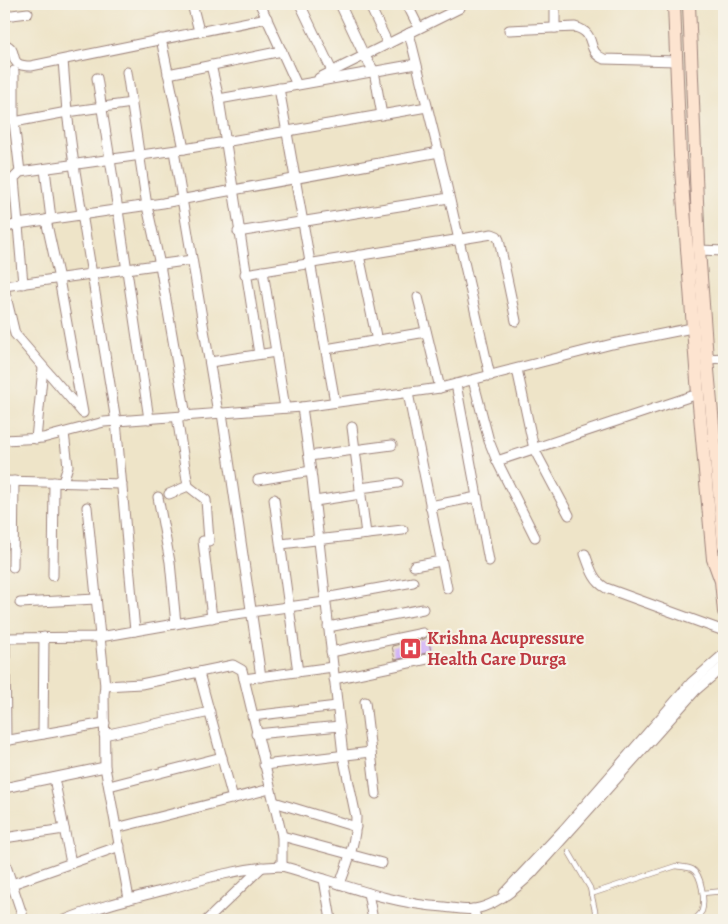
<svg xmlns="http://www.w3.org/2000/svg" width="728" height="924" viewBox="0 0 728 924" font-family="Alegreya,serif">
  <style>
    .building { fill: #d2b2f8 }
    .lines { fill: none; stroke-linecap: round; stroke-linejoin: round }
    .service-casing { stroke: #9c827a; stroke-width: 6 }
    .minor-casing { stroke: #9c827a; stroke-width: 11 }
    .secondary-casing { stroke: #9c827a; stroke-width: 14 }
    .service { stroke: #fff; stroke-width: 4.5 }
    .minor { stroke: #fff; stroke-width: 9 }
    .secondary { stroke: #fde4d0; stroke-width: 12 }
    .labels { text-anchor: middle; stroke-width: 4.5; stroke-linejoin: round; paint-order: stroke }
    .health-label { font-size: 18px; font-weight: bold; fill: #be3a42; stroke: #f7f3e8; text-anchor: start }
  </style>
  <rect width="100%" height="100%" fill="#f7f3e8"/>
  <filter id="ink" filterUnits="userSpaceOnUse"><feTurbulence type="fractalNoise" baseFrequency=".02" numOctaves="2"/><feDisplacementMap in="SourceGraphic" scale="10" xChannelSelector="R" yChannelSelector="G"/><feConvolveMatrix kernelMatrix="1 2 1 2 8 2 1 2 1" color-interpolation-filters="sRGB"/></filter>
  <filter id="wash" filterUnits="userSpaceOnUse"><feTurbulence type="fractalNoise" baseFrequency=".0096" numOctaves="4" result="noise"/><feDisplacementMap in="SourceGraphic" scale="20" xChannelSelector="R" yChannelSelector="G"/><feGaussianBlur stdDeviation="1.12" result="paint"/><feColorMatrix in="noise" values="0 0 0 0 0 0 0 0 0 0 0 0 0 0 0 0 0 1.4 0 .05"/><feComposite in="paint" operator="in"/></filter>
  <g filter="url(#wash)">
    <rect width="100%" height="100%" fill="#eee4c8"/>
    <g id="blocks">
      <polygon class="building" points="428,636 431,652 395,660 392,646 424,639"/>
    </g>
  </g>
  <g filter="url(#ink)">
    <use href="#blocks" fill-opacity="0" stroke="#9c827a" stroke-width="1"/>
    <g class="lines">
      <defs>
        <g id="service">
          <polyline points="569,852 590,888 597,920"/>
          <polyline points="703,893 724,891"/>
          <path d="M591,894L676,866C681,867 687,867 692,869C702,874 705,901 702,911C700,915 697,917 694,920"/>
        </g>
        <g id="minor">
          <polyline points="192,4 199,31"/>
          <polyline points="260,4 297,85"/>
          <polyline points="300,4 332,71"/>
          <polyline points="340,4 364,55 374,71 382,115"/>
          <polyline points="369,4 388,44"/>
          <polyline points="407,4 419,28"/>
          <polyline points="4,16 28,13"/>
          <polyline points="555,28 555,4"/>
          <path d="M509,30L575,27C599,34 584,51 604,59L676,61"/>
          <polyline points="409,33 444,174 490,376"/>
          <polyline points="161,39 184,149"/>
          <path d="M4,44C22,51 4,66 31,66L267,18"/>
          <polyline points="63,60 67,112 74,165 116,421 135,631"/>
          <polyline points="211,65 219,99 259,354"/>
          <polyline points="14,71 14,122 20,172"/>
          <polyline points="127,72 147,206 160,265 186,416"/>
          <polyline points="168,74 282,51"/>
          <polyline points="97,78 118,210 149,419"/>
          <polyline points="319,78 460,8 461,4"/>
          <polyline points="279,88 335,402"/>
          <polyline points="219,99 416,64"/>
          <polyline points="14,122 67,112 132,103"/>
          <polyline points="174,151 218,413"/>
          <polyline points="45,169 51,219"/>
          <polyline points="46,220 59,279 83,413"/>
          <polyline points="4,228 18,224 163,203 439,152"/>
          <polyline points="238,232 449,198"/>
          <polyline points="699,250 724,251"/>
          <polyline points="359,255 377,341"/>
          <polyline points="263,271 285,408"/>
          <polyline points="245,274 492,234 497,236 499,240 516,321"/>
          <polyline points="23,284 14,178 20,172 184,149 427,107"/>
          <polyline points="4,286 192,260"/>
          <polyline points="4,288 15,334 82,412"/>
          <polyline points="418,297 440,388"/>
          <polyline points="326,349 426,332"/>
          <polyline points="707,359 724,358"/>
          <polyline points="210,362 276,352"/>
          <polyline points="517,369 534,449 569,515"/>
          <polyline points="473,380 489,441 497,461 535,537"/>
          <polyline points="456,384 489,561"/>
          <polyline points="408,393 447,588"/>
          <path d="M302,407L312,479L343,755L356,817C356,841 348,862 340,884"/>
          <polyline points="222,413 261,677"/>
          <polyline points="177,417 188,486"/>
          <polyline points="352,427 366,534"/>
          <polyline points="36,439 43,368"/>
          <polyline points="4,440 43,438 104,422 302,407 440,388 612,344 692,328"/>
          <polyline points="309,456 392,445"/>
          <polyline points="497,461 698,394"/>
          <polyline points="258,480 311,471"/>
          <polyline points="4,481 122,484"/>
          <polyline points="63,482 68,466 64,433"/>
          <polyline points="360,488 398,483"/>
          <polyline points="169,494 188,486 206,500 209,541"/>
          <polyline points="158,497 170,562 176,624"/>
          <polyline points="274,499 298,672"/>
          <polyline points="315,501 361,494"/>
          <polyline points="430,506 477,497"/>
          <polyline points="87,507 105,686 104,694 105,767 129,899"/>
          <polyline points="203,541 212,618"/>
          <polyline points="281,544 403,530"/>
          <path d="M585,554C590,567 593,581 606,588L724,631"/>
          <polyline points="414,566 441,561"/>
          <polyline points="13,567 14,481"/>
          <polyline points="53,576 54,482"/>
          <polyline points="325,598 413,582"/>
          <polyline points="20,603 96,599"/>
          <polyline points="328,627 423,609"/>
          <polyline points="4,638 100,637 221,616 325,602"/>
          <polyline points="5,638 6,741"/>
          <polyline points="331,652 423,633"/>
          <polyline points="199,673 233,799"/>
          <polyline points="244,679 333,667"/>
          <polyline points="334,679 432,658"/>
          <polyline points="105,686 141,684 233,665 242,670 282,836 282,866"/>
          <polyline points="365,702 376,794"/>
          <polyline points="252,716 337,706"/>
          <polyline points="43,734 44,637"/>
          <polyline points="256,734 340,726"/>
          <polyline points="104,735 210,712"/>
          <polyline points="4,741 105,723"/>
          <polyline points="264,765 371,752"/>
          <polyline points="54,778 71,863"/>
          <polyline points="109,786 222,757"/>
          <polyline points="4,788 105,767"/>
          <polyline points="274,802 356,827"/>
          <polyline points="116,828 270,789"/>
          <polyline points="282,836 382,863"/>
          <polyline points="4,838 64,829"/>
          <polyline points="4,860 24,920"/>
          <polyline points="324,879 331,920"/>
          <polyline points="12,884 120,846"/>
          <polyline points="368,893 373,920"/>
          <polyline points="504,893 564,829 691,683 724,654"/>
          <polyline points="473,909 477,920"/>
          <path d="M65,920C99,906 134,898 169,889C206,878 243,867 282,866C336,881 387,904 444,907C454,908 465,911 475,909C497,905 516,889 532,873L696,690L724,666"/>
          <polyline points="207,920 262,867"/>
        </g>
        <g id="secondary">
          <polyline points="674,4 680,156 698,394 713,559 721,581 724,612"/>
          <polyline points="689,4 699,250 707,359 724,545"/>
        </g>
      </defs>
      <use href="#service" class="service-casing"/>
      <use href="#minor" class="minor-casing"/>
      <use href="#secondary" class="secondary-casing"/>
      <use href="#service" class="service"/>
      <use href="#minor" class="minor"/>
      <use href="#secondary" class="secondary"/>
    </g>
  </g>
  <defs>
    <symbol id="hospital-square" viewBox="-11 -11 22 22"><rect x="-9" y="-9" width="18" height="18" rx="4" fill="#e0444e" stroke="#f7f3e8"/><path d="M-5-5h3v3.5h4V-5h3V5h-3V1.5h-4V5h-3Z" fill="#fff"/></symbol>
  </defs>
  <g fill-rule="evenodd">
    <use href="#hospital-square" x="398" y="636" width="25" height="25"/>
  </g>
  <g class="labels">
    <g class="health-label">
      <text x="427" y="644">Krishna Acupressure<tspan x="427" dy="21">Health Care Durga</tspan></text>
    </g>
  </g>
  <rect width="728" height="924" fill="none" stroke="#f7f3e8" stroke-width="20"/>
</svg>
